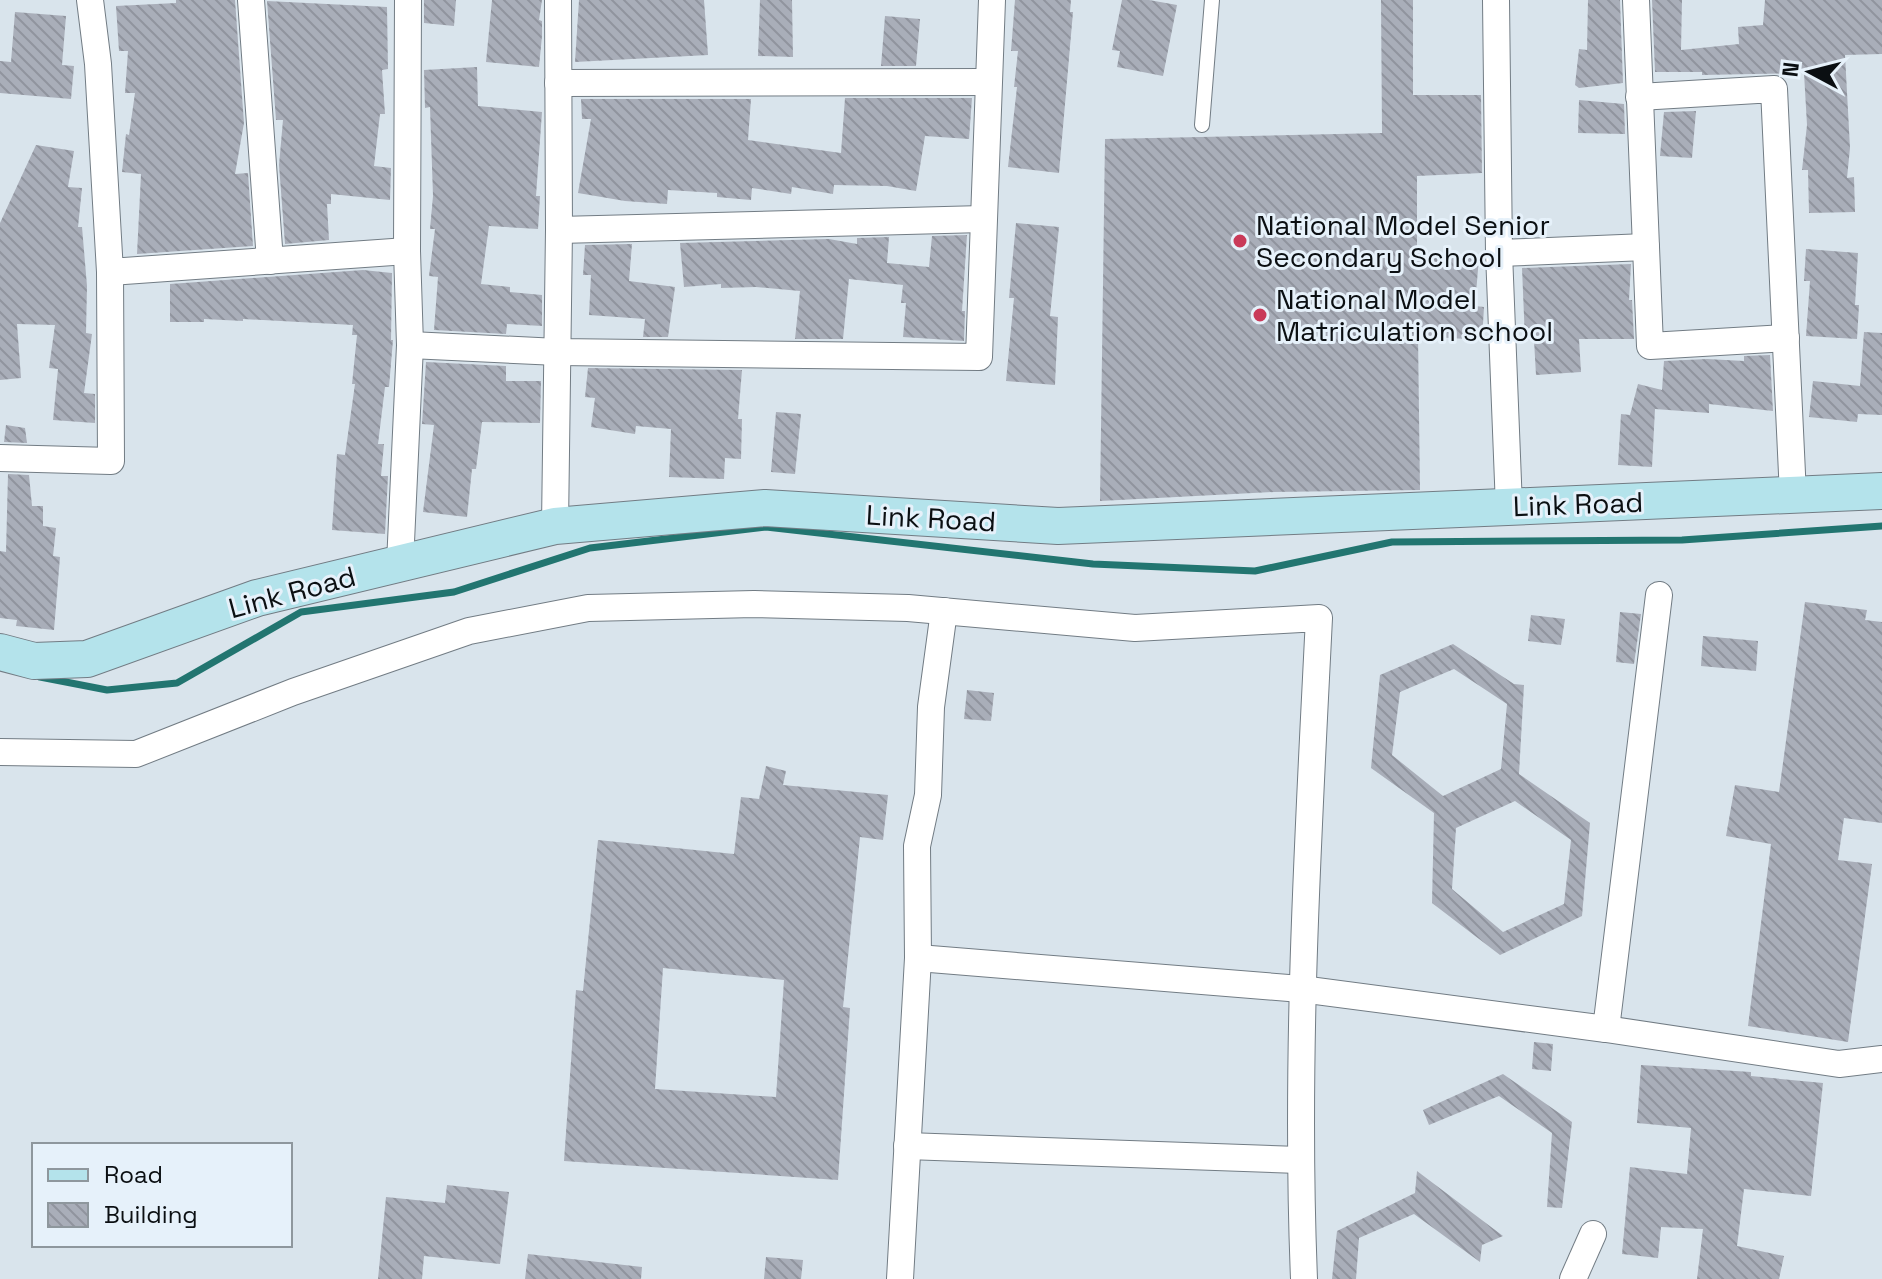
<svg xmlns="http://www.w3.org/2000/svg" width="1882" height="1279" viewBox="0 0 1882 1279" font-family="'Space Grotesk',sans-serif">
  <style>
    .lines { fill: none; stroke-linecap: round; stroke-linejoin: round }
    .stream { stroke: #227570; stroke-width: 7 }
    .building { fill: url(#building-back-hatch); fill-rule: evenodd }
    .lane-casing { stroke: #727c84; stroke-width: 16 }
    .street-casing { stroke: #727c84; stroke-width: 28 }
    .secondary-casing { stroke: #727c84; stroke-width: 38 }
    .lane { stroke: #fff; stroke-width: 14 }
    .street { stroke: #fff; stroke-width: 26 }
    .secondary { stroke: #b4e3eb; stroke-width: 36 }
    .poi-dot { fill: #c93a59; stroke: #e6f1fa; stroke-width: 3 }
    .labels { text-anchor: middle; stroke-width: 6; stroke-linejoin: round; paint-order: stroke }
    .poi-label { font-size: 28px; fill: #0b0f12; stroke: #e6f1fa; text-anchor: start }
    .street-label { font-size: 28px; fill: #0b0f12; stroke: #e6f1fa }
  </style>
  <defs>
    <pattern id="building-back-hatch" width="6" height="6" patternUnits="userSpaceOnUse" patternTransform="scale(2)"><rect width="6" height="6" fill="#a9aeb9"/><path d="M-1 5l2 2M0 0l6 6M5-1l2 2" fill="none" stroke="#90949e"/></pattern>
  </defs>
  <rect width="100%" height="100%" fill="#d9e4ec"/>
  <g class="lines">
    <polyline class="stream" points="40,677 107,690 177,683 301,612 454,592 590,548 766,527 1093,564 1255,571 1392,542 1682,540 1882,526"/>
  </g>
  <g class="building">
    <polygon points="176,0 235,0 244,123 235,174 248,173 253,246 137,254 141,174 122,172 126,134 129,135 135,93 125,93 128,51 119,51 116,6 176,3"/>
    <polygon points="424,0 456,0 454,26 424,23"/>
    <polygon points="492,0 542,0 539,20 542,21 542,36 539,67 486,62"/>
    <polygon points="579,0 704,0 708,55 575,62"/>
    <polygon points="760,0 792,0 793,57 758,56"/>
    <polygon points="1015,0 1071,0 1070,12 1073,12 1059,173 1008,167 1017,87 1014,87 1018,51 1011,51"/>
    <polygon points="1122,0 1149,0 1177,5 1163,76 1117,67 1120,51 1112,50"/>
    <polygon points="1381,0 1413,0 1413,95 1481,95 1482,173 1417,176 1417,252 1479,257 1475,306 1484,307 1482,340 1418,336 1420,490 1274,492 1100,501 1105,139 1382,133"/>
    <polygon points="1588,0 1620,0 1623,83 1579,88 1575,85 1579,49 1587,50"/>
    <polygon points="1652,0 1682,0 1681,50 1739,44 1738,27 1763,25 1765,0 1882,0 1882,54 1845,55 1850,148 1847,178 1854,177 1855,212 1809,213 1808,170 1802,170 1807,125 1804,73 1702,75 1702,72 1655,72"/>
    <polygon points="267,1 387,7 388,69 382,70 385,114 380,114 374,166 391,168 390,200 331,194 331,204 327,204 329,240 285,244 279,165 283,120 276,120"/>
    <polygon points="15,12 66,16 62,65 74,66 71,99 0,93 0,61 11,62"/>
    <polygon points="885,16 920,19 916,66 881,66"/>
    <polygon points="477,67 478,106 542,112 536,196 540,196 538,229 489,226 481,284 510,287 510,292 542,295 542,326 507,324 506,334 434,330 438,277 429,276 435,229 430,229 433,196 430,107 425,108 424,70"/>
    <polygon points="845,98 972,98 969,139 925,136 916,191 887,186 834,185 833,194 792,187 791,194 752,188 751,200 717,197 717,193 668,190 667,204 625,201 578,193 591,119 582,119 581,99 751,99 748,140 841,153"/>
    <polygon points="1579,100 1624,104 1625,134 1578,133"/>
    <polygon points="1696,111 1692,158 1660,156 1664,112"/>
    <polygon points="36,145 74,151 68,187 82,188 78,227 82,227 87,286 86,333 92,334 84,393 95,394 95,423 53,420 58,369 49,368 55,325 17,324 21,378 0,380 0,223"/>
    <polygon points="1016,223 1059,227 1050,316 1058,317 1055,385 1006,381 1014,298 1009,298"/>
    <polygon points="967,235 962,311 965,311 964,341 903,337 906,303 901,303 903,285 849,279 843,339 795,339 800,291 756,287 721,288 721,284 684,287 680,243 829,239 857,244 857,238 889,237 887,263 929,267 932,236"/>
    <polygon points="632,244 629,281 675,287 668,337 643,337 645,319 589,315 591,275 583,275 585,245"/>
    <polygon points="1806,249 1858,253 1855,305 1859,305 1857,339 1806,336 1810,281 1804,281"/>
    <polygon points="1631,264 1629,300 1632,300 1634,339 1579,339 1581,372 1536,375 1534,340 1525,340 1522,268"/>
    <polygon points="363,270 392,273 391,340 393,340 389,387 385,387 378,444 384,444 381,476 388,476 385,534 332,530 337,454 345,455 355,384 352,384 357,335 352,335 353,325 243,319 243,321 204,319 204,322 170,322 170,284"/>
    <polygon points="1864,332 1882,333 1882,415 1858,414 1857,422 1809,417 1813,381 1860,386"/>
    <polygon points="1770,355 1773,411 1709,404 1709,413 1655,409 1652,467 1618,465 1621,414 1630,415 1638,384 1662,390 1664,361 1707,359 1744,361 1744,356"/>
    <polygon points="426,362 506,366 506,381 541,381 540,423 482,422 476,469 472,469 467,517 423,512 434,425 422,424"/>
    <polygon points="588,368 742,370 738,419 742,419 741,459 725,458 724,479 669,477 671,429 636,426 635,434 591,427 595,398 585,397"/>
    <polygon points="776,412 801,414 795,474 771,472"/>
    <polygon points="6,425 25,428 27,443 4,442"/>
    <polygon points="8,474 29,475 32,506 43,506 43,526 56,528 53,556 60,557 54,630 16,626 17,620 0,618 0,551 6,552"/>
    <polygon points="1805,602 1867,610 1865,620 1882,622 1882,823 1844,818 1838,860 1872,864 1848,1042 1748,1026 1771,844 1726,836 1735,785 1779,792"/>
    <polygon points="1620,612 1641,614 1634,664 1616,662"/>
    <polygon points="1531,615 1565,619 1561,645 1528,641"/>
    <polygon points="1703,636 1758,641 1756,671 1701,666"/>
    <path d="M1453,644L1514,684L1524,685L1519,774L1590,823L1582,916L1500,955L1432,903L1434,813L1371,768L1380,675ZM1454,669L1507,704L1501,769L1443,796L1392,755L1400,692ZM1515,801L1571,840L1564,904L1503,932L1452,889L1456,828Z"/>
    <polygon points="967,690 994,693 991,721 964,719"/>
    <path d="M766,766L786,771L783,785L888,795L883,840L860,837L843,1007L850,1008L838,1180L564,1161L576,990L583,991L598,840L734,854L741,797L759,799ZM663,968L784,980L776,1097L655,1089Z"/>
    <polygon points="1534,1042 1553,1044 1551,1071 1532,1069"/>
    <polygon points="1641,1065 1751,1072 1751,1076 1823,1083 1811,1196 1744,1189 1737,1246 1784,1256 1779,1279 1697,1279 1703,1229 1661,1227 1658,1258 1622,1254 1630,1167 1687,1174 1691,1128 1637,1123"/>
    <polygon points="1503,1074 1572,1122 1562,1208 1547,1207 1552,1133 1499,1096 1429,1125 1423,1110"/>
    <polygon points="1417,1171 1503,1236 1482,1245 1480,1262 1414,1214 1359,1238 1356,1279 1332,1279 1337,1231 1415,1193"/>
    <polygon points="447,1185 509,1192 500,1264 424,1256 422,1279 378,1279 386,1197 445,1203"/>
    <polygon points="528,1254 642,1267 641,1279 525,1279"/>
    <polygon points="766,1257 803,1260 801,1279 764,1279"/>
  </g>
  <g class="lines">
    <defs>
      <polyline id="lane" points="1202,125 1212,0"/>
      <g id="street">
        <polyline points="90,0 98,64 110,272 407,251"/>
        <polyline points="251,0 270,261"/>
        <polyline points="1496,0 1499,253 1509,507"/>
        <polyline points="1636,0 1650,346 1786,338"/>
        <polyline points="558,83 988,82"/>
        <polyline points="1639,97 1774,89 1793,495"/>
        <polyline points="559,230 983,219"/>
        <polyline points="1499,253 1646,247"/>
        <polyline points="410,345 558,352 979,357 992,0"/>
        <polyline points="0,458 111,461 110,272"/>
        <polyline points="555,526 559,230 558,0"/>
        <polyline points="400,564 410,345 407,251 408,0"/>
        <path d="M0,752L136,754L293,692L469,631L588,608L754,604L908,608L1135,628L1319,618C1308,840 1295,1057 1304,1279"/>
        <polyline points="918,958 1301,989 1606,1029 1659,595"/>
        <polyline points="1606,1029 1839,1064 1882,1059"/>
        <polyline points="907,1146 1299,1160"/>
        <polyline points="900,1279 918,958 917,846 928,795 931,707 944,611"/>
        <polyline points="1573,1279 1593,1234"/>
      </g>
      <polyline id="secondary" points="0,652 34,661 87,659 257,598 555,526 765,508 1058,526 1882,491"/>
    </defs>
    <use href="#lane" class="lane-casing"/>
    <use href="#street" class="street-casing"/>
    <use href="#secondary" class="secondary-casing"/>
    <use href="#lane" class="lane"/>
    <use href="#street" class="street"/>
    <use href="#secondary" class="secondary"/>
  </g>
  <g class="poi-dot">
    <circle cx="1240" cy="241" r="8"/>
    <circle cx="1260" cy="315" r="8"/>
  </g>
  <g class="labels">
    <g class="poi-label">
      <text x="1256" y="235">National Model Senior<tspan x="1256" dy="32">Secondary School</tspan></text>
      <text x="1276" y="309">National Model<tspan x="1276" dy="32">Matriculation school</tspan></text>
    </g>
    <g class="street-label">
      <text transform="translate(1578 504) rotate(-2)" y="10">Link Road</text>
      <text transform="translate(931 518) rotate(3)" y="10">Link Road</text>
      <text transform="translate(292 592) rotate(-15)" y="10">Link Road</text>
    </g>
  </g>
  <rect x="32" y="1143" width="260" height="104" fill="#e6f1fa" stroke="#8e979d" stroke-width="2"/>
  <rect x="48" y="1169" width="40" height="12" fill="#b4e3eb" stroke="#8e979d" stroke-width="2"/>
  <text x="104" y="1183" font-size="24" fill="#0b0f12">Road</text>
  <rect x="48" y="1203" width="40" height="24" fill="url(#building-back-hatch)" stroke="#8e979d" stroke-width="2"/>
  <text x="104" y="1223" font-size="24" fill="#0b0f12">Building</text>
  <g transform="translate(1810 72) rotate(277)" stroke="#e6f1fa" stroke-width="6" paint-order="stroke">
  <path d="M0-6L14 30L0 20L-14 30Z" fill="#0b0f12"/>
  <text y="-12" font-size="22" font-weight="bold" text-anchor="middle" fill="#0b0f12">N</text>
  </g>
</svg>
